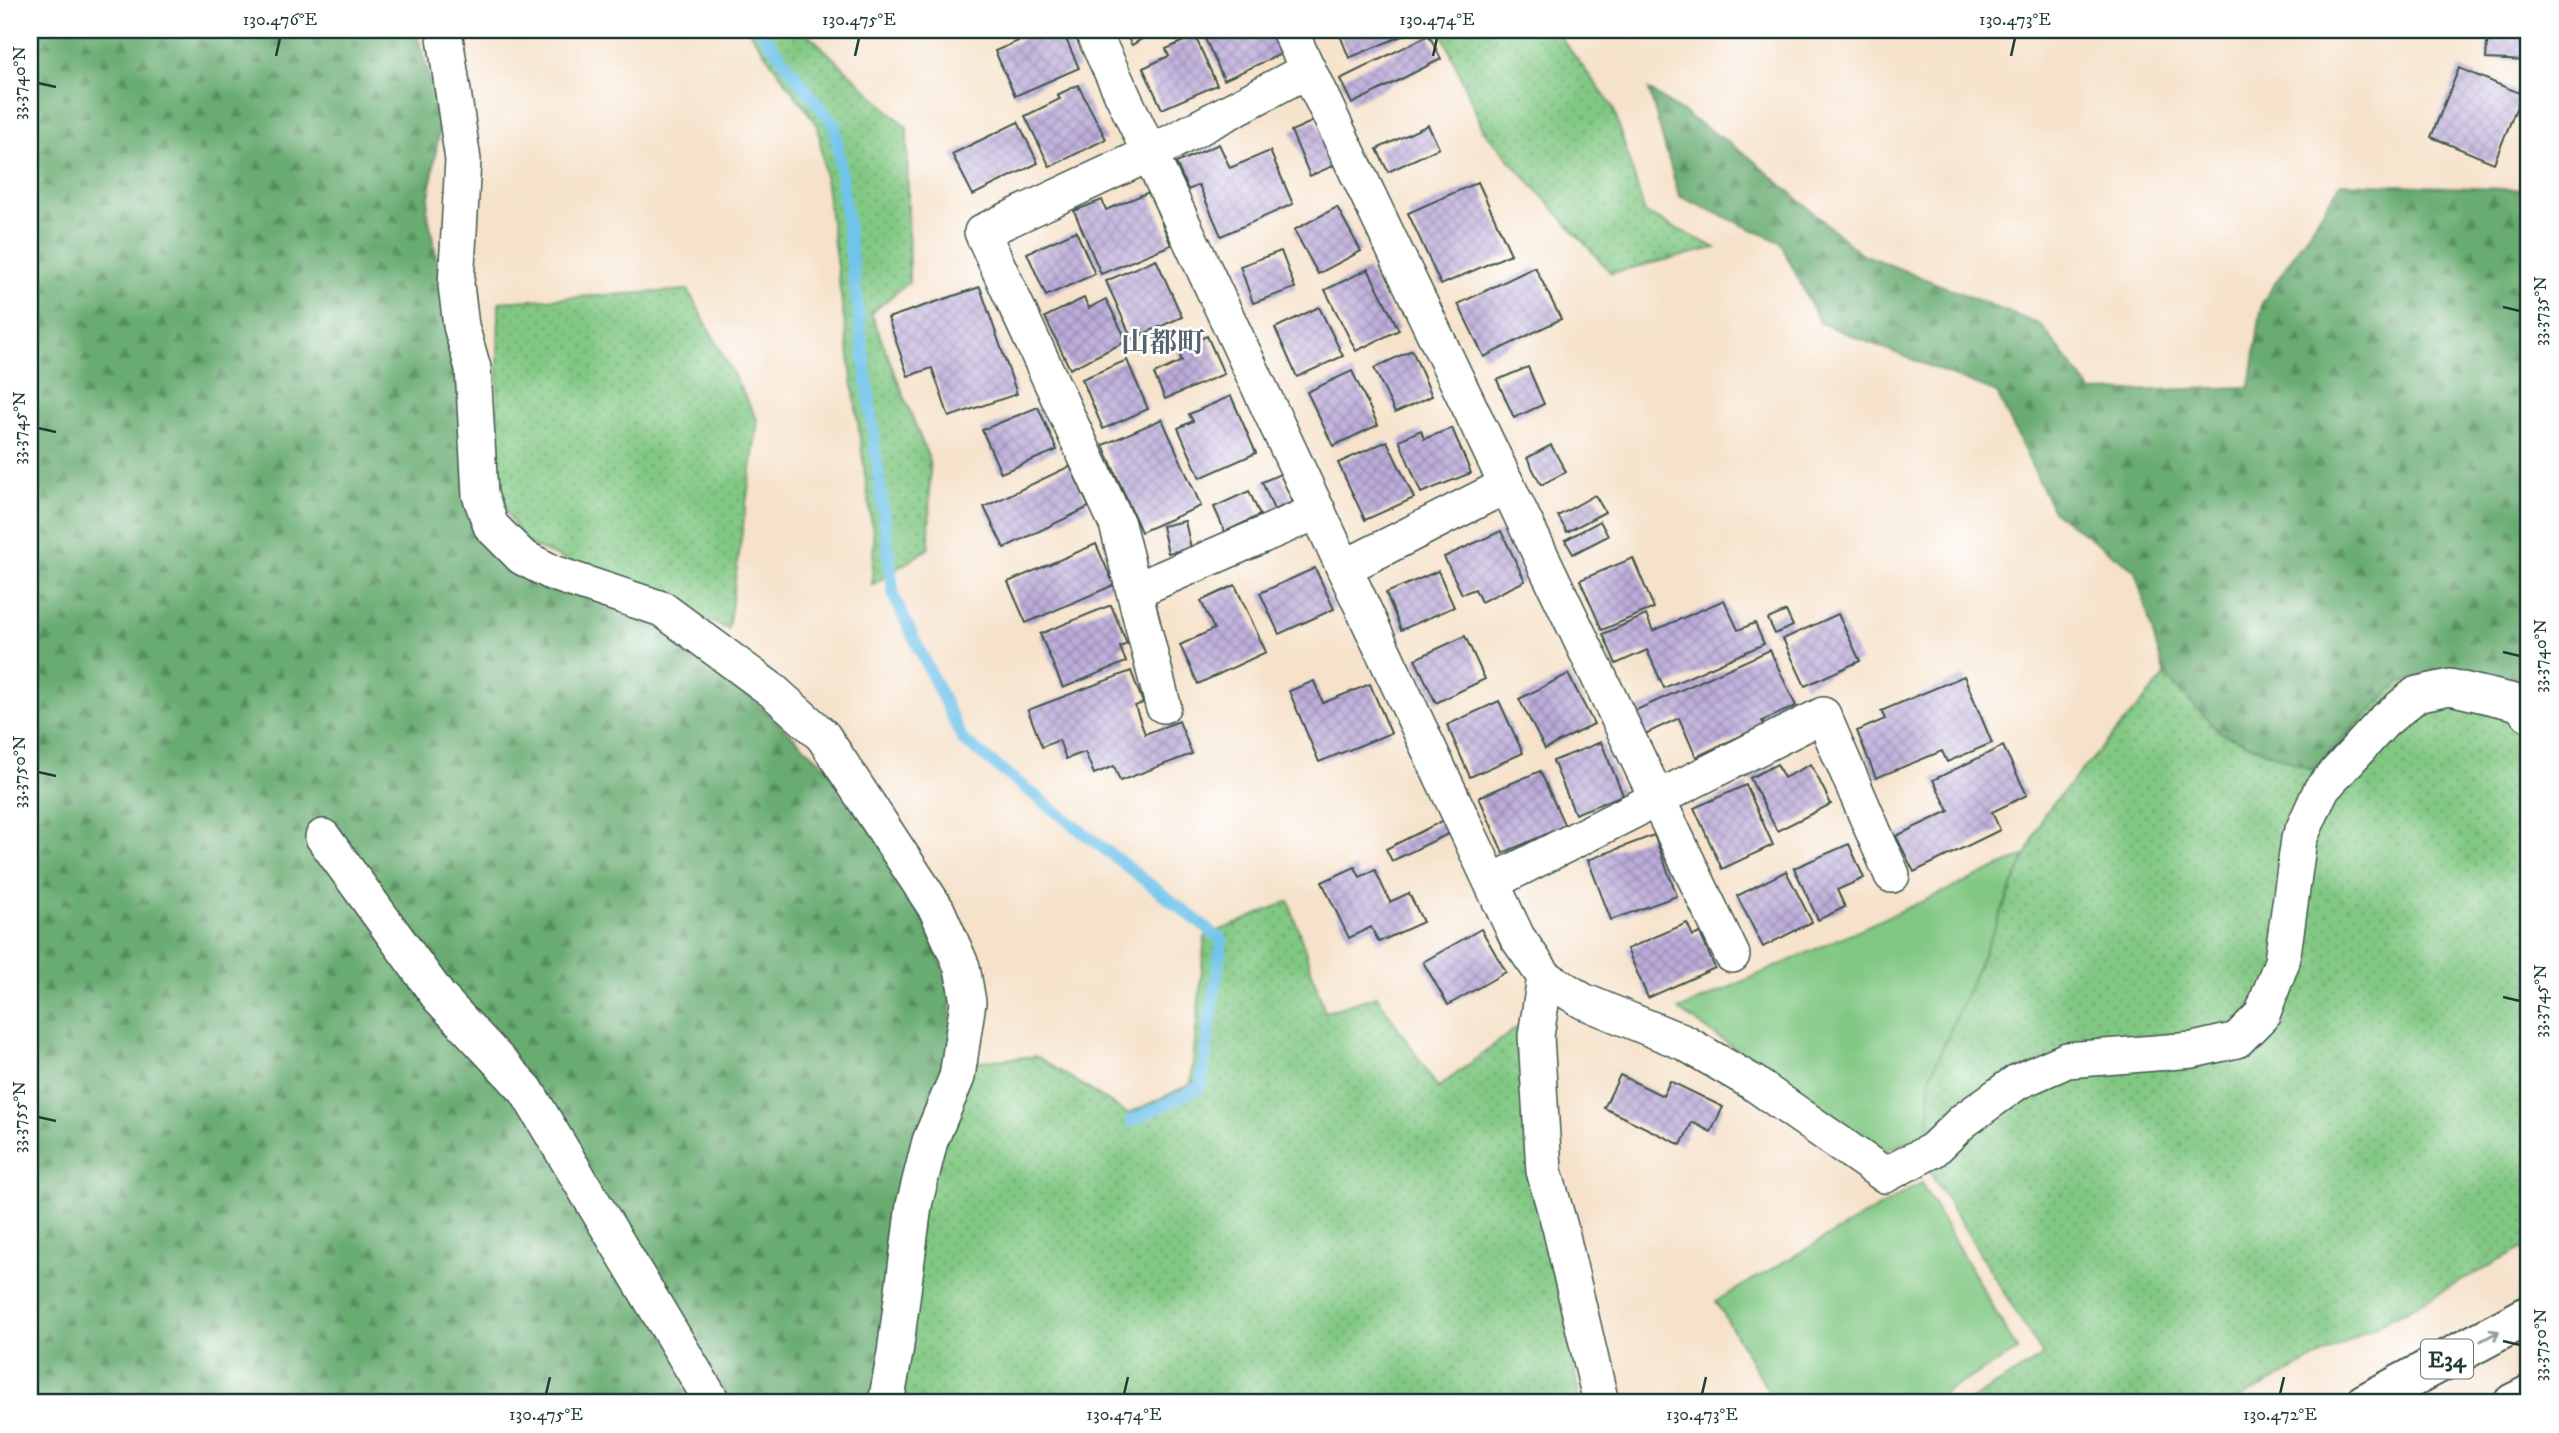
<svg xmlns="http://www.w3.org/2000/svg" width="2559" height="1433" viewBox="0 0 2559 1433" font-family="'IM FELL DW Pica','Noto Serif JP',serif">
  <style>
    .grass { fill: url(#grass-dots); stroke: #50825c; stroke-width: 2 }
    .forest { fill: url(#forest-firs); stroke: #447452; stroke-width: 2 }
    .park { fill: #81c883; stroke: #50825c; stroke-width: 2 }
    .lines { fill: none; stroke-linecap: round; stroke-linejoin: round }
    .stream { stroke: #6fc3eb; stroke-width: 12 }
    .building { fill: url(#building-cross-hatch) }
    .minor-casing { stroke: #3f564a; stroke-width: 38 }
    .motorway-casing { stroke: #3f564a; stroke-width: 42 }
    .minor { stroke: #fff; stroke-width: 35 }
    .motorway { stroke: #fff; stroke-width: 38 }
    .oneway { stroke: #8f9e9a }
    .ticks { fill: none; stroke: #1f3d34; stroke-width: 2.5 }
    .labels { text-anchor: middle; stroke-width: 5; stroke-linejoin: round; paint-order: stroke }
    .shield { fill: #fff; stroke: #627771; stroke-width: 2 }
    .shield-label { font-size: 23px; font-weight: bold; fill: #1f3d34 }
    .quarter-label { font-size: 28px; font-weight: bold; fill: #56646e; stroke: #fff }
    .neatline { fill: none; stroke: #1f3d34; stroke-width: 2.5 }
    .ticks-label { font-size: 18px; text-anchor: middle; fill: #1f3d34 }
  </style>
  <defs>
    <pattern id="grass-dots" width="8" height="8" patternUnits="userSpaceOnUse" patternTransform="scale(1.75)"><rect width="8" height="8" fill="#81c883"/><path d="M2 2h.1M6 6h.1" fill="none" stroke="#69a46c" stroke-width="1.8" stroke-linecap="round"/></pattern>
    <pattern id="forest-firs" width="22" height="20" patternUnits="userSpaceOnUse" patternTransform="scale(1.75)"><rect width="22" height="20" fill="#68ac71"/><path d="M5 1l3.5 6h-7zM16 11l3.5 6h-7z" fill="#558d5e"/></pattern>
    <pattern id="building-cross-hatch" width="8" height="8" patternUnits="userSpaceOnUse" patternTransform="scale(1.75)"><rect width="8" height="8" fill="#bcabd9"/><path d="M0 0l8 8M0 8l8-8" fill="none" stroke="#988cb1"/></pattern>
  </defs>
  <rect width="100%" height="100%" fill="#fff"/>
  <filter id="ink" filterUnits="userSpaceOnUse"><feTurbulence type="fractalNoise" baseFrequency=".0143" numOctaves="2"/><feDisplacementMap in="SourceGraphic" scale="14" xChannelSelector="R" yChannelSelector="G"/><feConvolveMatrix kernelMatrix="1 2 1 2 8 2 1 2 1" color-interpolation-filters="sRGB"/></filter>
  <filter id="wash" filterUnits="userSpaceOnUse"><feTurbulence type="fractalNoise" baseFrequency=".00686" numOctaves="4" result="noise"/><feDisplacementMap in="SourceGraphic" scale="28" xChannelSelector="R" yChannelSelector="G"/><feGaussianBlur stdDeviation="1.57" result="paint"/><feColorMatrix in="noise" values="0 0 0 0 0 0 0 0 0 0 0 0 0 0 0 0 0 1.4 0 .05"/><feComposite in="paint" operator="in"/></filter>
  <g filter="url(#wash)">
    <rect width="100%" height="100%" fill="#f6e2ca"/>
    <g class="grass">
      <polygon points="754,30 804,30 907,128 909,282 871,313 930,462 929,548 872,585 874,541 818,126 750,33"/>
      <polygon points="1441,30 1555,30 1613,107 1645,213 1716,248 1611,273 1484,131"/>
      <polygon points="688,290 758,421 728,629 523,542 496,491 499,302"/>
      <polygon points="2456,667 2527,684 2529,686 2529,1245 2231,1403 1966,1403 2043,1356 1928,1169 1930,1077 2044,814 2165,676 2221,733 2312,770 2400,682"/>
      <polygon points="1289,901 1325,1012 1377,996 1438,1088 1516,1028 1580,1403 871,1403 951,1064 1036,1056 1128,1114 1191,1084 1205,937"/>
    </g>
    <g class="forest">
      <polygon points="30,30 416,30 441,119 427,210 454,345 473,523 656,625 753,700 832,772 913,895 951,986 951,1063 871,1403 30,1403"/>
      <polygon points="1649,90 1747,155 1860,253 2041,325 2092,392 2250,387 2262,303 2341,183 2529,190 2529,686 2527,684 2456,667 2400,682 2312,770 2221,733 2165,676 2135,570 2053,511 1997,393 1820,323 1780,242 1679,196"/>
    </g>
    <g class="park">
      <polygon points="2026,855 1930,1077 1929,1134 1883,1151 1679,1010"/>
      <polygon points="1921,1183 2018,1351 1926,1403 1775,1403 1716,1301"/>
    </g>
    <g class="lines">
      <polyline class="stream" points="760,30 835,126 894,597 963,740 1222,940 1201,1087 1131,1121"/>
    </g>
    <g id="blocks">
      <g class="building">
        <polygon points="1044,30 1062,30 1079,68 1015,96 995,51"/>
        <polygon points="1123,30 1156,30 1132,45"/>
        <polygon points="1206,30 1272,30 1283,53 1224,80 1202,32"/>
        <polygon points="1338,30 1416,30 1349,58"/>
        <polygon points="2488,30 2529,30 2529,61 2486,59"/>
        <polygon points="1429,35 1441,59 1352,104 1340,79"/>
        <polygon points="1195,36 1217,85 1162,109 1143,68 1169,56 1166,49"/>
        <polygon points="2459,68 2522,94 2494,163 2431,137"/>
        <polygon points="1078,85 1106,139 1050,167 1025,116 1060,99 1057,95"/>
        <polygon points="1316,120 1335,165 1310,176 1291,131"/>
        <polygon points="1018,122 1038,163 973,195 952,154"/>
        <polygon points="1428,125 1439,148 1388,172 1377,149"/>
        <polygon points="1219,144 1230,168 1270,151 1293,204 1221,236 1199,185 1188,190 1176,163"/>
        <polygon points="1478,182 1511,254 1441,285 1408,213"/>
        <polygon points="1149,192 1171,245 1101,274 1074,211 1102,200 1106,210"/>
        <polygon points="1337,207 1361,251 1318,274 1294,230"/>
        <polygon points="1076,231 1095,274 1046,296 1027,253"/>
        <polygon points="1281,251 1295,288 1253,303 1240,266"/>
        <polygon points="1156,259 1182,317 1132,339 1106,281"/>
        <polygon points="1535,267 1561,319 1484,357 1458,304"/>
        <polygon points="1368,269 1399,330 1356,351 1325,290"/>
        <polygon points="980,287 1017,394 949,417 932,368 908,376 888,318"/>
        <polygon points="1084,298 1089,308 1106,299 1127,341 1070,369 1045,317"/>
        <polygon points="1319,307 1343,356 1297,377 1275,328"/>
        <polygon points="1207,336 1224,374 1165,399 1154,374 1182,361 1177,349"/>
        <polygon points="1412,350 1432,396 1395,413 1374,368"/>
        <polygon points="1127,360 1148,409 1103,429 1082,379"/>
        <polygon points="1528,367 1544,404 1514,418 1497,380"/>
        <polygon points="1352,371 1378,425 1333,446 1307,392"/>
        <polygon points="1231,396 1256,453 1200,478 1178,428 1193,421 1189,414"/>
        <polygon points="1038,407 1057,450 1001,473 982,430"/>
        <polygon points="1162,419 1201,506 1141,532 1103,445"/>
        <polygon points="1452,428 1471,473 1421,493 1399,440 1421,430 1424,439"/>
        <polygon points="1387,441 1414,498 1365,520 1338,463"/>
        <polygon points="1551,445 1566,472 1541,485 1527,458"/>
        <polygon points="1070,466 1089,507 1004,548 984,507"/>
        <polygon points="1280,474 1293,502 1274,510 1262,482"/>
        <polygon points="1249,491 1260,515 1225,532 1214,507"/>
        <polygon points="1595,495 1605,512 1567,532 1558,516"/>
        <polygon points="1185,521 1191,548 1168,553 1162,526"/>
        <polygon points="1600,521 1608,536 1573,554 1565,540"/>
        <polygon points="1501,531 1525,581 1481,602 1475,589 1462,594 1444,557"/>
        <polygon points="1096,544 1114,585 1026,623 1008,582"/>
        <polygon points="1633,558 1654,608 1602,630 1580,580"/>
        <polygon points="1315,568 1334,609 1279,634 1260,593"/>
        <polygon points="1438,571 1454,607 1401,630 1386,593"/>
        <polygon points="1235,585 1266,652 1198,684 1180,645 1214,629 1201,601"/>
        <polygon points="1724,600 1738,630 1755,623 1764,644 1664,688 1647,650 1616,664 1603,634 1646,615 1653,631"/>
        <polygon points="1111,605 1127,644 1120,647 1126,662 1063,688 1040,634"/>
        <polygon points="1786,611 1793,626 1775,634 1768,619"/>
        <polygon points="1838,614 1860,661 1805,686 1783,639"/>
        <polygon points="1465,636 1485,679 1436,703 1415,659"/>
        <polygon points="1770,650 1796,706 1762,721 1764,725 1696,757 1679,718 1645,734 1634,711"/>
        <polygon points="1131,671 1143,703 1135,706 1145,734 1179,721 1192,754 1120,781 1114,766 1094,774 1085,752 1066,759 1059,740 1042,747 1028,710"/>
        <polygon points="1568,674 1594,724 1545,749 1519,699"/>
        <polygon points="1964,676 1992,743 1947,762 1942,751 1876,778 1857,731 1885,719 1881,711"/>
        <polygon points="1314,681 1323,703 1370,684 1391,733 1319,762 1289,691"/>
        <polygon points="1499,701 1523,753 1470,777 1447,725"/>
        <polygon points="1601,742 1623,795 1575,814 1553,761"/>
        <polygon points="2003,746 2027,795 1992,812 2000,830 1914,872 1896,836 1949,811 1933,780"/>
        <polygon points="1777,764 1784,778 1811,764 1831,804 1777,831 1750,778"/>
        <polygon points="1540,771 1565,826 1503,853 1479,797"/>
        <polygon points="1746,785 1773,845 1722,869 1694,808"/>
        <polygon points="1444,820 1450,833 1392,861 1386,849"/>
        <polygon points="1654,835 1677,896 1611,920 1588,860"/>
        <polygon points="1849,844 1864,878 1837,890 1845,907 1818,920 1794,868"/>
        <polygon points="1355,867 1360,877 1375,870 1390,902 1409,893 1423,922 1379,942 1371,927 1349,938 1322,882"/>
        <polygon points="1786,871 1812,922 1763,947 1737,896"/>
        <polygon points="1687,923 1693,936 1700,933 1715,968 1648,998 1627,949"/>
        <polygon points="1481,929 1506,972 1448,1005 1423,962"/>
        <polygon points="1620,1075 1663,1096 1670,1081 1723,1107 1711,1132 1692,1122 1681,1145 1604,1108"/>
      </g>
    </g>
  </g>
  <g filter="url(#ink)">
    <use href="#blocks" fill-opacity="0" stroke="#3f564a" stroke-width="2"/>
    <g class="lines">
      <defs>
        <g id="minor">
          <polyline points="444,30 463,160 456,285 461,326 473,368 480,495 491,526 522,557 553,573 662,609 773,691 823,736 937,910 962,967 968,1002 957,1077 930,1141 914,1205 895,1353 886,1403"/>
          <polyline points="1092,30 1517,937 1545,977 1583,1001 1685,1043 1752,1082 1885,1175 1933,1150 1963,1121 2017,1082 2067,1060 2193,1050 2237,1040 2262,1015 2282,961 2299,839 2321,790 2384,721 2417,694 2450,687 2519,703 2529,714"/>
          <polyline points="1289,30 1732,955"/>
          <polyline points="1344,568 1507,485"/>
          <polyline points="1134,591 1318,511"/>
          <polyline points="1163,705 1117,524 982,232 1149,154 1308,70"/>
          <polyline points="323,837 439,997 526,1090 713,1403"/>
          <polyline points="1492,882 1823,715 1892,875"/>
          <polyline points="1545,977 1536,1036 1544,1171 1560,1227 1601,1403"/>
        </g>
        <g id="motorway">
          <polyline points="2365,1403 2529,1315"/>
          <polyline points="2513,1403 2529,1395"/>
        </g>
      </defs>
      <use href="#minor" class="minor-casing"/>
      <use href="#motorway" class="motorway-casing"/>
      <use href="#minor" class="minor"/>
      <use href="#motorway" class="motorway"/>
    </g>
    <defs><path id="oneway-shaft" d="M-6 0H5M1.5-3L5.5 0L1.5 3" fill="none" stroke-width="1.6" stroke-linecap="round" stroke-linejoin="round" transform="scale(1.75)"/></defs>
    <use class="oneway" href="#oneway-shaft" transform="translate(2490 1336) rotate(-28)"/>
  </g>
  <path class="ticks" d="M276,56L280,38M855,56L859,38M1433,56L1437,38M2011,56L2015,38M38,83L56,87M2503,307L2520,311M38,428L56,432M2503,652L2520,656M38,772L56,776M2503,997L2520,1001M38,1117L56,1121M2503,1341L2520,1345M546,1394L550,1377M1124,1394L1128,1377M1702,1394L1706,1377M2280,1394L2284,1377"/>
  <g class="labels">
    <rect class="shield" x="2421" y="1339.5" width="52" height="39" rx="5"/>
    <g class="shield-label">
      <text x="2447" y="1367">E34</text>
    </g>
    <g class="quarter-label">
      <text x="1163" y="352">山都町</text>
    </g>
  </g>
  <rect width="2559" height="1433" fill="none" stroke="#fff" stroke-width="77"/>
  <rect x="38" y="38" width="2482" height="1356" class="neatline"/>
  <g class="ticks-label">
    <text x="280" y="25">130.476°E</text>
    <text x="859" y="25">130.475°E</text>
    <text x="1437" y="25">130.474°E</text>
    <text x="2015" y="25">130.473°E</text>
    <text transform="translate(19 83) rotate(-90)" y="6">33.3740°N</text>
    <text transform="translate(2540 311) rotate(-90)" y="6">33.3735°N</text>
    <text transform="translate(19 428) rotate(-90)" y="6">33.3745°N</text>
    <text transform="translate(2540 656) rotate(-90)" y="6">33.3740°N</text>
    <text transform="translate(19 772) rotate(-90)" y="6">33.3750°N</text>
    <text transform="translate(2540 1001) rotate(-90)" y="6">33.3745°N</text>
    <text transform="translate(19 1117) rotate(-90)" y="6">33.3755°N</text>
    <text transform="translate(2540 1345) rotate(-90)" y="6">33.3750°N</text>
    <text x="546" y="1420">130.475°E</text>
    <text x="1124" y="1420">130.474°E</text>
    <text x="1702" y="1420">130.473°E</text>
    <text x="2280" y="1420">130.472°E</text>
  </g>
</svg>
